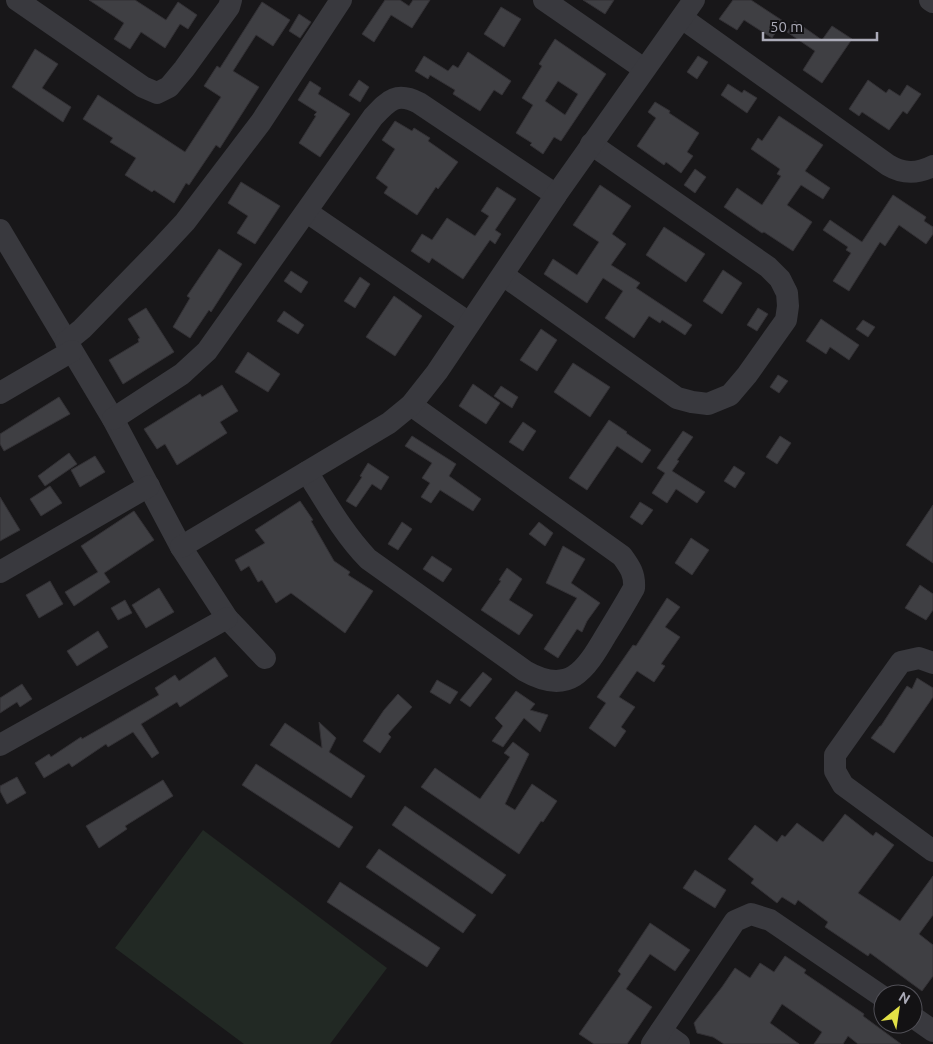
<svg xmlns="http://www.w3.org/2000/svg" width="933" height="1044" viewBox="0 0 933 1044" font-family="Ubuntu,sans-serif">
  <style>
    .green { fill: #222924 }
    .building { fill: #3f3f43; stroke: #333135; fill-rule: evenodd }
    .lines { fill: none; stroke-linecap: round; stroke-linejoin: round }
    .minor { stroke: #39393e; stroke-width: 22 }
  </style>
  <rect width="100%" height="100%" fill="#181719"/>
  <polygon class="green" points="203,830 387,968 330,1044 244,1044 115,948"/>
  <g class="building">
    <polygon points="89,0 135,0 166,20 178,2 197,15 188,29 180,24 165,48 141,32 130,49 114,39 124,23"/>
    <polygon points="385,0 400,0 409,6 413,0 430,0 412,28 391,15 374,42 362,34"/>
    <polygon points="583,0 614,0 605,14"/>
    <polygon points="733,0 751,0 783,21 772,38 744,20 737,30 719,19"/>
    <polygon points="262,2 290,20 273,46 256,35 233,71 259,87 220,148 216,145 189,185 186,183 174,203 154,190 152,192 125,175 136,158 110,142 113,138 83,119 98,95 185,152 221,97 204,86 217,66 220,68"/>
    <polygon points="501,7 521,19 504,47 484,34"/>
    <polygon points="299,14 311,22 300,38 289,31"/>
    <polygon points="795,21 822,40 832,26 852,39 822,83 803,70 815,51 787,32"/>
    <path d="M555,39L606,74L561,141L554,137L543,154L530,145L532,143L516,133L533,105L522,98L542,66L539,64ZM558,81L578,94L565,115L545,101Z"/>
    <polygon points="35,49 58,64 42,88 71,107 63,122 12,87"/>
    <polygon points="468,52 511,81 502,95 494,90 480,111 453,94 455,90 430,75 428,79 415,71 424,56 448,71 453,65 458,68"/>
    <polygon points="698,56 708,62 697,79 687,72"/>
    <polygon points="359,80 369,87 360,102 349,95"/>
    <polygon points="868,80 886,93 889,89 900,96 907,85 921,94 907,114 903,111 889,130 862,112 859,116 849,109"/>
    <polygon points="310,81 321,88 318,94 350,114 320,157 299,143 316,116 314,115 317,112 298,100"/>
    <polygon points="728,84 742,93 744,90 757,98 747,113 721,95"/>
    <polygon points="655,102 670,111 669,113 699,133 687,152 693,156 681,173 666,162 664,165 637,146 656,118 648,112"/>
    <polygon points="779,116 823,145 805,171 830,188 823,199 801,185 787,205 812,222 793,251 764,232 762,233 724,207 737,188 762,205 781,176 777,174 780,169 751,149 758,138 762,141"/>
    <polygon points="395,121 412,131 414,128 430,138 428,141 458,162 438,189 436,187 417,215 384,193 388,187 376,178 395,149 382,140"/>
    <polygon points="695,169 706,177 695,193 684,185"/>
    <polygon points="241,182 280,206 255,244 237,233 248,216 228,203"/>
    <polygon points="600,185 631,206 612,234 626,244 611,265 640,283 636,288 692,325 685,335 662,320 660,323 649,316 634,338 605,318 623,291 603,278 587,303 544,274 553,259 577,275 599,242 573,225"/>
    <polygon points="497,187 516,199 495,230 501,234 495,244 490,240 463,279 432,258 429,263 411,251 422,234 432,240 447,218 475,236 489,216 481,211"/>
    <polygon points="893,195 926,217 924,221 933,227 933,234 926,244 899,225 885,246 880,242 849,291 833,281 851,253 846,250 848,247 823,230 830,220 862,242"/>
    <polygon points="664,227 705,254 686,282 646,255"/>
    <polygon points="219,249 242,264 211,312 209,310 190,338 173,327 190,298 187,296"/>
    <polygon points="723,270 742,283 722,314 703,301"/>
    <polygon points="291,271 308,282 301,293 284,281"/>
    <polygon points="360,277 370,284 355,308 344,301"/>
    <polygon points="394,296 422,316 395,356 366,337"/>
    <polygon points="146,308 174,352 123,384 109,360 139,342 138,339 140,338 128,319"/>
    <polygon points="758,308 768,314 757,331 747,325"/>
    <polygon points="284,311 304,325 298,334 277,321"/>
    <polygon points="821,319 859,345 849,360 830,347 826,354 806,341"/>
    <polygon points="863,320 875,327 868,337 856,329"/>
    <polygon points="541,329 557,340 537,371 520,360"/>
    <polygon points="248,352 280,374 268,392 235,372"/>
    <polygon points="573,363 610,387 590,417 554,392"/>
    <polygon points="778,375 788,381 779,393 770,387"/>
    <polygon points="473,384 500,403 486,424 459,406"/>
    <polygon points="222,385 238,411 220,422 227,433 177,465 165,444 157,449 144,429 200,394 202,397"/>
    <polygon points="501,386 518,397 512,408 494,396"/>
    <polygon points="59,397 70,414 4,451 0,444 0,434"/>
    <polygon points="609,420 627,432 626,433 651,450 642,463 617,446 587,490 569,478"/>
    <polygon points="523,422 536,431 523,451 509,442"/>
    <polygon points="683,431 693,437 677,460 679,461 672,471 705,492 697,503 676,489 667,503 652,493 665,473 657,468"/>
    <polygon points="412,436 456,464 449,476 481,499 473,511 440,490 431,503 421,497 430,483 422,478 432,463 405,446"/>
    <polygon points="780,436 791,443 777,464 766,457"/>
    <polygon points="69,453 77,464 45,486 38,476"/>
    <polygon points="95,456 105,472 80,487 71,470"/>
    <polygon points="368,463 389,477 381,490 372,484 356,507 346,501 362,477 360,476"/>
    <polygon points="734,466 745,473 735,488 724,481"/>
    <polygon points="50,486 62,503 41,516 30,499"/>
    <polygon points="0,497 20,530 0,541"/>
    <polygon points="300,501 313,520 311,521 334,561 350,572 348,575 373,591 345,633 291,593 276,603 262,580 258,582 249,566 241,571 235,560 265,543 255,530"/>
    <polygon points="640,502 653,510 642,525 630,517"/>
    <polygon points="933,505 933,563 906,545"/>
    <polygon points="134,511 154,540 104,573 110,582 74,606 65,592 98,572 81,546"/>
    <polygon points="402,522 412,529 398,550 388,544"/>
    <polygon points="539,522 553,533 545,546 529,534"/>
    <polygon points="691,538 709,550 692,575 675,563"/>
    <polygon points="563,546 585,559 571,583 600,603 587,621 582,632 577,629 558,658 544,649 577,598 546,583"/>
    <polygon points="432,556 452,569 443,582 423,569"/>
    <polygon points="507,568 522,579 509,600 533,615 519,635 481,610 501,581 499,580"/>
    <polygon points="50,581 63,604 39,618 26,595"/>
    <polygon points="920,585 933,594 933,610 926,620 905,608"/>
    <polygon points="159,588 174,612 146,628 132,605"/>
    <polygon points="667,598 680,607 665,627 680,637 661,664 665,666 654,682 637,671 619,697 635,707 621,727 626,731 615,747 589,728 606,703 597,697 633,645 636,646"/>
    <polygon points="125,600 132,613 118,620 111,608"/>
    <polygon points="98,631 108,647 77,666 67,651"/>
    <polygon points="215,657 228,676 180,707 177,702 141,724 159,753 152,758 133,732 108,747 106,744 72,767 69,763 44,778 35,763 49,754 51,757 81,737 82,739 159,695 155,688 175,675 179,681"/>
    <polygon points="483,672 492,679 470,707 460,700"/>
    <polygon points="917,678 933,688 933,697 894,753 871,738 880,726 881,726 907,686 912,689"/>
    <polygon points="437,680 458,692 450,704 430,692"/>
    <polygon points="22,684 32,699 20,707 17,702 0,713 0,698"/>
    <polygon points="516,691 535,704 530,710 548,715 540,732 524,718 503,747 492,741 503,726 495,718"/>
    <polygon points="398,694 412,707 388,734 391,737 380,753 363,741 384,710"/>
    <polygon points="319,722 336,738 329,752 365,776 351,798 270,745 285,723 322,748"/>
    <polygon points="513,742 529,754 505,804 515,810 532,784 557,801 543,822 541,821 519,854 421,787 435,768 480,799 510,757 504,753"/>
    <polygon points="256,764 353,827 339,848 242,785"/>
    <polygon points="17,777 26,793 7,804 0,791 0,786"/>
    <polygon points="163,780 173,796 125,826 127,829 99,848 86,826"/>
    <polygon points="405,806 506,875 492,894 392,825"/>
    <polygon points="845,814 873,836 876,832 894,845 858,893 900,921 933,876 933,915 919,934 933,945 933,976 922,991 870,953 868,956 825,927 828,922 798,900 795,905 782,897 777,903 751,883 754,879 728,859 755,825 777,842 782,835 785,837 797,823 823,842"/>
    <polygon points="379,849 476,915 463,933 366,867"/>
    <polygon points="695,870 726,890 715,908 683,888"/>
    <polygon points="340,882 440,948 427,967 327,902"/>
    <polygon points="650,923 690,950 675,971 650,954 626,989 652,1007 627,1044 594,1044 579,1034 621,974 618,971"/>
    <polygon points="785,956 806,970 804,973 864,1014 863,1016 901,1044 858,1044 848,1036 843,1044 814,1044 822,1032 782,1004 770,1023 799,1044 724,1044 713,1037 697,1033 694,1023 722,987 735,968 750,978 760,963 774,972"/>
  </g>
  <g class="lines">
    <g class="minor">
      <polyline points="17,0 143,87 157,93 169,87 184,69 229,7 231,0"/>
      <polyline points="544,0 644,69"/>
      <polyline points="930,0 933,2"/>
      <path d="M682,18L888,165C903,174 917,174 933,166"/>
      <polyline points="307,212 469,323"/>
      <polyline points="0,230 113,419 181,547 227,618 265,658"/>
      <polyline points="503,275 677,398 692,402 708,404 730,395 747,375 786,320 788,306 787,293 780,279 768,267 591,144"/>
      <polyline points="66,342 82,329 159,250 185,222 261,122 341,0"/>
      <polyline points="0,393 72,351"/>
      <path d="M113,419L182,374L207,351L373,117C388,101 396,91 419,103L556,195"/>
      <path d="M307,472C326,502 343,533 368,559L525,671C569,696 585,671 606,635C616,619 625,604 634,588C635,574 630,567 622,556L411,405"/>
      <polyline points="181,547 389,423 411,405 437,372 556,195 694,0"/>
      <polyline points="0,572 149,486"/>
      <polyline points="933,663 919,658 901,662 835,755 835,771 843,785 933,851"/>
      <polyline points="0,745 227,618"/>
      <polyline points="913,1017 933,1031"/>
      <polyline points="661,1031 679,1044"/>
      <polyline points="652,1044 735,921 751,914 770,920 883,997"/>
    </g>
  </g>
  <g transform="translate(898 1009) rotate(30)"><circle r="24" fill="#131214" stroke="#504f56"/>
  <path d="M0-4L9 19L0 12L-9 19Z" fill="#e2e146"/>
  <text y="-8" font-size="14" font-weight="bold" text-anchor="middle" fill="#ababb8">N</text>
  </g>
  <path d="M763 32v8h114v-8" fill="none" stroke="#ababb8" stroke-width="2.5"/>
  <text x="770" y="32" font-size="15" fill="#ababb8" stroke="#131214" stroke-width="4" paint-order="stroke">50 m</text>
</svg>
